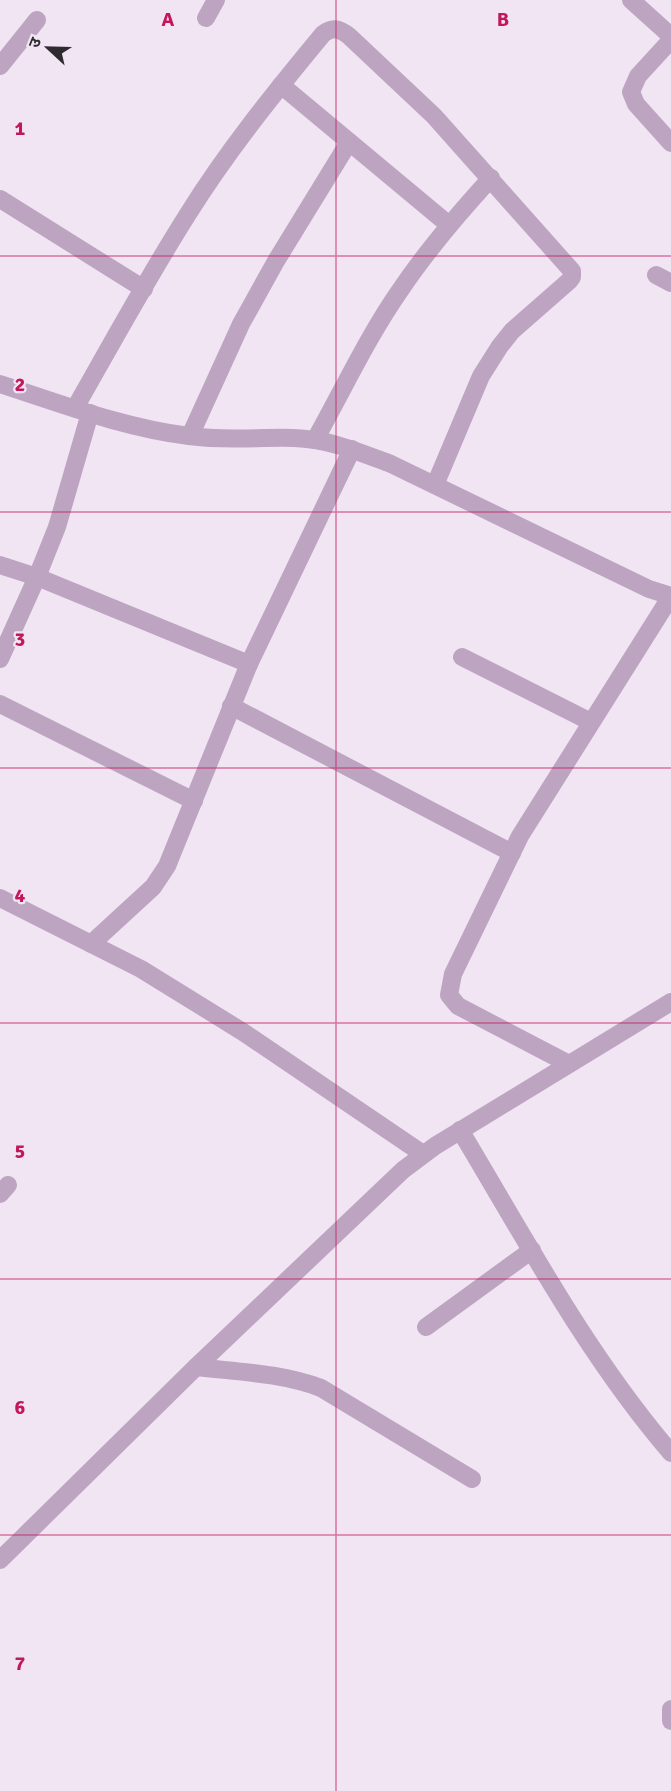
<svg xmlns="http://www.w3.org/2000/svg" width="671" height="1791" viewBox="0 0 671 1791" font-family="Signika,'Noto Sans Devanagari',sans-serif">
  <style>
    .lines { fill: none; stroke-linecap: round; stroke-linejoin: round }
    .minor { stroke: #bda5c2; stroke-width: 18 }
    .grid { fill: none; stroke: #c2185b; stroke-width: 1.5; stroke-opacity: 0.55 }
    .grid-label { font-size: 20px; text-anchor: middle; font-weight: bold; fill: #c2185b; stroke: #f1e5f3; stroke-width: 4.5; stroke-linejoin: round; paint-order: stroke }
  </style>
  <rect width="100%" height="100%" fill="#f1e5f3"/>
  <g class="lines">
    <g class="minor">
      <polyline points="631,0 671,36"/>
      <polyline points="206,18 216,0"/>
      <polyline points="671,40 638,76 631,92 636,104 671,143"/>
      <polyline points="0,66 37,20"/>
      <polyline points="281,85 449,225"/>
      <polyline points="0,199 144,289"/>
      <polyline points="656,275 671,283"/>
      <path d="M0,384C62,404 124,428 189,436C224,441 259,437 294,438C329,439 359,452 391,464L649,589L671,596"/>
      <path d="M75,408C112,343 148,277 188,214C228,150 275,92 323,34C333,26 340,29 349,36L434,116L572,271V277L569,281L512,331L500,346L481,376L435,485"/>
      <polyline points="190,436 241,324 276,261 349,142"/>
      <path d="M315,440C343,390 368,336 401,289C428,249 459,213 491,178"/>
      <polyline points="0,565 37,577 249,664"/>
      <polyline points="462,657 591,722"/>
      <polyline points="0,659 37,577 57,527 90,413"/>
      <polyline points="0,704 194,801"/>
      <polyline points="231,706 512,853"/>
      <polyline points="0,898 141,969 243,1032 423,1154"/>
      <polyline points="91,944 153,887 167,866 249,664 352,449"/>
      <polyline points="569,1064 458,1006 449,995 453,974 520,836 671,596"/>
      <path d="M460,1130C526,1240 587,1355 671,1453"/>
      <polyline points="0,1194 8,1185"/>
      <polyline points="426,1327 532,1250"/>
      <path d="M196,1367C239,1372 281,1373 321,1388L472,1479"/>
      <polyline points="0,1560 196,1367 403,1170 435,1146 671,1002"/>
      <polyline points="671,1709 671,1721"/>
    </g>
  </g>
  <path class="grid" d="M336,0V1791M0,256H671M0,512H671M0,768H671M0,1023H671M0,1279H671M0,1535H671"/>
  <g class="grid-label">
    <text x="168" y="26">A</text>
    <text x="503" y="26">B</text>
    <text x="20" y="135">1</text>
    <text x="20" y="391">2</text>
    <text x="20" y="646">3</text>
    <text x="20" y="902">4</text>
    <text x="20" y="1158">5</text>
    <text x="20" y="1414">6</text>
    <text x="20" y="1670">7</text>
  </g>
  <g transform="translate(48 48) rotate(292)" stroke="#f1e5f3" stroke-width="4.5" paint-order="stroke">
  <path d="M0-4.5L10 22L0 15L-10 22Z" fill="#2f2a30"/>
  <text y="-9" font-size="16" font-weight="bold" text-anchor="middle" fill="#2f2a30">उ</text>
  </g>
</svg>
